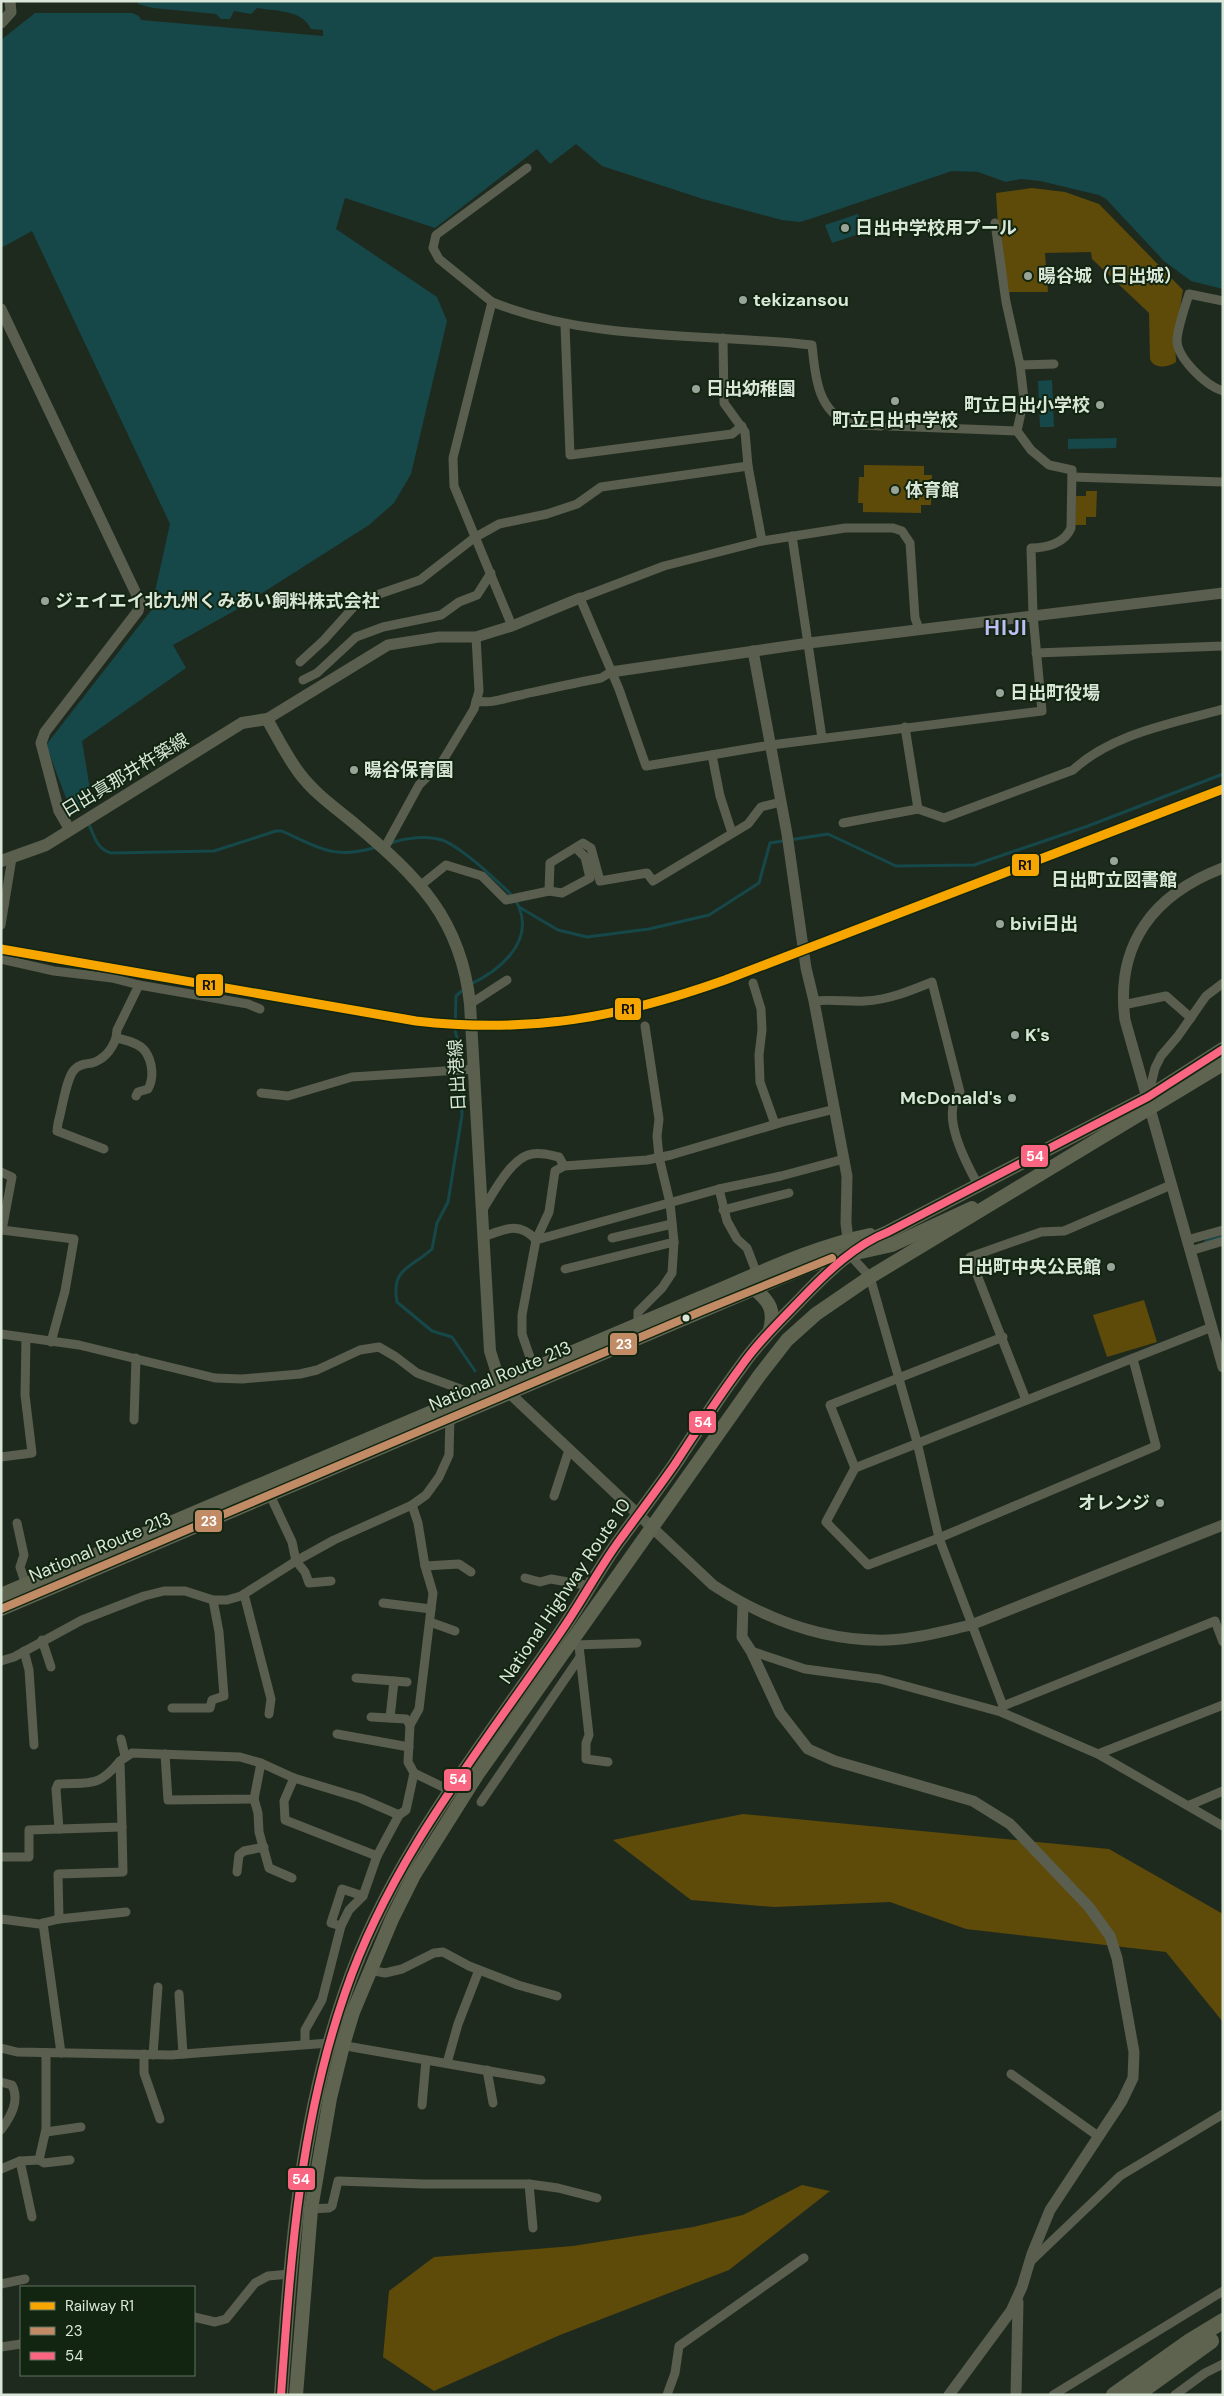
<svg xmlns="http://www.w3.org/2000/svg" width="1224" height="2396" viewBox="0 0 1224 2396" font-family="'DM Sans','Noto Sans JP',sans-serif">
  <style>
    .green { fill: #5e4a09 }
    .water { fill: #164749 }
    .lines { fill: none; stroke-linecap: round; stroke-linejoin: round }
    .stream { stroke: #164749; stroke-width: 3 }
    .minor { stroke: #5a5e4e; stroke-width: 9 }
    .tertiary { stroke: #5a5e4e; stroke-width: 11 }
    .secondary { stroke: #5a604d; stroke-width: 12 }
    .trunk { stroke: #5e6450; stroke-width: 14 }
    .motorway { stroke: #5d634e; stroke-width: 16 }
    .bus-1-casing { stroke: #112510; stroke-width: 11 }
    .bus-2-casing { stroke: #112510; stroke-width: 11 }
    .bus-1 { stroke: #c18c65; stroke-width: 8 }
    .bus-2 { stroke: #fa6682; stroke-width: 8 }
    .rail-1-casing { stroke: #112510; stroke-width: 12 }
    .rail-1 { stroke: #f7a600; stroke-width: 9 }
    .poi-dot { fill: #98a497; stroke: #112510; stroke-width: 2 }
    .bus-dot { fill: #d9e6d8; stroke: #112510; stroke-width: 2 }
    .labels { text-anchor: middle; stroke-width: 4; stroke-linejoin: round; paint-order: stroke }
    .poi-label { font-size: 18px; font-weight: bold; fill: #d9e6d8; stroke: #112510; text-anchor: start }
    .street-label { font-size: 18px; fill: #d9e6d8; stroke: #112510 }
    .district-label { font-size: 22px; font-weight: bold; letter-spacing: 1px; fill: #bebdf6; stroke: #112510 }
    .line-badge { stroke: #112510; stroke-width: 2 }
    .badge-label { font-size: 14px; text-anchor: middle; font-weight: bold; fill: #fff }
    .pale-badge-label { font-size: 14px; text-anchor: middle; font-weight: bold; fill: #111 }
  </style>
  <rect width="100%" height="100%" fill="#1f2a1f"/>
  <g class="green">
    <path d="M1032,188L1065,192L1099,204L1183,290L1175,339L1176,362C1167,368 1154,369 1150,359L1149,313L1092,259L1091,252L1045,253L1048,292H1009L998,226L996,193Z"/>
    <polygon points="864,465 924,466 924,475 932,475 931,505 921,505 921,513 863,512 863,503 858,503 859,477 864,477"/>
    <polygon points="1086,491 1097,491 1096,517 1086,517 1086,525 1075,525 1076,496 1086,496"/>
    <polygon points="1144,1300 1157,1342 1107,1357 1093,1315"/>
    <polygon points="743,1814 1109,1849 1223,1914 1223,2022 1166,1952 966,1929 890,1902 774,1907 691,1900 613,1840"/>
    <polygon points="802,2185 830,2191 729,2270 560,2335 434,2391 383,2357 389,2291 434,2257 573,2246 693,2227 743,2215"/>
  </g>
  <g class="water">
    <path d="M138,1H1223V289L1191,281L1164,261L1106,199L1099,195L1040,181L1021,179L1006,182L978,172L952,171L810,219L800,222L782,220L703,199L602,166L576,144L550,164L537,149L435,228L345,198L336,229L437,297L447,321L411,474L394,503L369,525L234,611L173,645L186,668L82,741L92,801L72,814L46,745L156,604L154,596L170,524L32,231L1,248V40L35,13H132L139,16L141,20L323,36V30L311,29C303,10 275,11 257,8L251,14L234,11L230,19H221L216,14L153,8L138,4Z"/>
    <polygon points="858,214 865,232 832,243 825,225"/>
    <polygon points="1052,380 1054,427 1040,427 1038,381"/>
    <polygon points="1117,438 1116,448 1068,449 1068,439"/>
  </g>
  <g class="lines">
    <g class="stream">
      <path d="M88,822C94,835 96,849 111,853L214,851L276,831H282C319,848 334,860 377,847"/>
      <path d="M390,843C405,838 427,835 442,840C454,844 476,862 486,871C496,881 513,893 519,907C534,944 497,972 469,985"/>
      <polyline points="519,907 558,930 587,937 649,929 709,915 759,883 770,843 828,834 896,866 974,865 1088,826 1223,774"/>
      <path d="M464,989L456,996L455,1030L461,1054L462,1115L448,1202L437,1223L432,1249C410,1269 391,1268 397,1302L432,1331L452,1337L475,1371"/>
      <polyline points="1206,1241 1223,1236"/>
    </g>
    <g class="minor">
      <polyline points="995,223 1006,302 1020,365"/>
      <path d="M1223,301L1189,294C1185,307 1178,326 1177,340C1177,358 1206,386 1223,391"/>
      <polyline points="492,302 439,259 433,248 436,235 527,168"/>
      <polyline points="565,325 570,455 732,434 742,426"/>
      <polyline points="723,338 724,403 745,432 748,466 762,541"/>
      <polyline points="889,426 1017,431"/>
      <polyline points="1017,431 1024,399 1020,365 1054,364"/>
      <polyline points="1072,477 1223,482"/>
      <polyline points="792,536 822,738"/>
      <path d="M512,626L454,486L453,458L492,302C593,342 705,333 812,345C815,374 817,412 850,423C859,426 871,425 881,426"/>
      <path d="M919,629L915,618L910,543L902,531L893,528H845L762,541L664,566L580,598L619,689L646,766L771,745L1042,711L1033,615L1031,548C1047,548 1065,543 1071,528L1072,470L1049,465L1031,450L1017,431"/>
      <polyline points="1036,653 1223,646"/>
      <polyline points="300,662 324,640 359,601 420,580 474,538 499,524 547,514 577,504 601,487 748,466"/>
      <polyline points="303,680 317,673 356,637 383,627 441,615 459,602 477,595 491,573"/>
      <path d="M476,701C494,704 504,698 521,695C548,689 574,683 601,678L611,672"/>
      <path d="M905,727L918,809L944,818L1073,770C1113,733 1172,724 1223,709"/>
      <polyline points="712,755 720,796 732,833"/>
      <polyline points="843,823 918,809"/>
      <polyline points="384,849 419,785 442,762 474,709 479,691 476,637"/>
      <polyline points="421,885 446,865 482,876 506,900 549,891 550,863 583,843 591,848 600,881 647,873 653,881 748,824 761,807 781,802"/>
      <polyline points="549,891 562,893 590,878 585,857 578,850"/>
      <polyline points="1,925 12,858"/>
      <polyline points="1,959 54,971 112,978 139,985 248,1004 260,1009"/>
      <polyline points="753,983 761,1009 762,1030 759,1055 760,1082 775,1124"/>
      <path d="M814,1001C832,999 848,1002 865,1001C888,1000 910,991 932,982L960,1092C939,1113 966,1163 978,1185"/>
      <polyline points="470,1004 507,980"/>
      <polyline points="1123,1005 1166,996 1191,1018"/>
      <polyline points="261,1093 288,1096 352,1077 475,1069"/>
      <path d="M136,1096L138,1092L148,1089C154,1079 153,1062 145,1051C139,1043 126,1040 116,1038L117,1030L139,985"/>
      <polyline points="1148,1097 1155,1068 1161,1056 1178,1036 1206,996 1223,983"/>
      <path d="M104,1149L57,1131L58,1123C62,1110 66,1079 74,1070C79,1064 86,1064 92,1063C105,1059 112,1049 116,1038"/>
      <polyline points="1,1172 12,1177 2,1230 74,1239 65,1291 51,1342"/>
      <polyline points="719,1189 781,1176 844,1159"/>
      <polyline points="723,1210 789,1193"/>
      <path d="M482,1211C493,1194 511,1157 532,1154C542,1152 550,1155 559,1157L564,1166"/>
      <path d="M483,1237C505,1229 519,1221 536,1240L549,1212L555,1171L564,1166L647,1160L671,1155L783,1122L835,1109"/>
      <polyline points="612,1238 672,1224"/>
      <polyline points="1187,1240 1223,1230"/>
      <polyline points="1190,1251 1223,1241"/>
      <polyline points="850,1255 870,1277 917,1442 939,1538 1003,1706"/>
      <polyline points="565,1269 674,1242"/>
      <polyline points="638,1324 638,1312 662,1288 672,1273 674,1242 670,1203 659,1157 657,1136 659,1119 645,1026"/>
      <polyline points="1,1334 79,1345 215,1378 242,1379 300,1374 317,1370 360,1350 379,1347 396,1357 417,1373 474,1394"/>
      <polyline points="1133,1359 1156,1446 939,1538 868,1565 826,1522 855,1468 1212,1327"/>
      <polyline points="534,1369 522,1334 522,1315 536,1240 719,1189 727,1221 737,1239 747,1248 757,1274"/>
      <polyline points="1026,1400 970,1257 1041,1232 1064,1231 1171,1185"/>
      <polyline points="134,1420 136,1358"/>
      <polyline points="1,1457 32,1453 25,1395 26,1338"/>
      <polyline points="855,1468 830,1405 1003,1337"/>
      <polyline points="270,1495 292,1542 296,1561 305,1572 309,1583 331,1581"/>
      <polyline points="554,1496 569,1450"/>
      <polyline points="412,1505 418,1523 425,1566 433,1593 431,1609"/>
      <polyline points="17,1523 24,1555 20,1567 26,1585"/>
      <polyline points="425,1566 459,1564 471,1572"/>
      <polyline points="525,1578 540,1582 551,1579 590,1586"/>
      <polyline points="244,1594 271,1699 269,1714"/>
      <polyline points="383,1603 431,1609 419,1709 410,1725 408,1762 414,1773"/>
      <polyline points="430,1622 455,1631"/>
      <polyline points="42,1640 51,1667"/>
      <polyline points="575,1645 637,1643"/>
      <polyline points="579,1646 589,1735 586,1743 586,1759 608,1762"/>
      <polyline points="24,1651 29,1670 34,1745"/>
      <polyline points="751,1651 805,1669 880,1679 1001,1712 1098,1754 1223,1826"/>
      <polyline points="1,1661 14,1657 82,1620 144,1596 164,1591 185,1591 213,1600 227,1600 241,1596 296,1561 334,1540 412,1505 426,1495 439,1477 449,1455 450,1415"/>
      <polyline points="356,1678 394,1681 390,1718"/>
      <polyline points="394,1681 407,1682"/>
      <polyline points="172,1708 210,1708 212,1700 224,1696 219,1632 213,1600"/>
      <polyline points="1002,1709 1003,1706 1215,1621 1223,1642"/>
      <polyline points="371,1717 406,1719 410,1725"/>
      <polyline points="337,1734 409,1747"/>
      <polyline points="121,1739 125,1756"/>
      <polyline points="165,1754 168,1800 254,1799 261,1763"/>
      <polyline points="1098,1754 1223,1705"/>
      <polyline points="294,1778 284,1801 285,1820 377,1856"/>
      <polyline points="254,1799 258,1813 259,1832 269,1868 292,1878"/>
      <polyline points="481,1802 580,1657"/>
      <polyline points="1190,1805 1223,1791"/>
      <polyline points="122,1827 123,1872 58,1874 59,1919 126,1912"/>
      <path d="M59,1829L56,1789L58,1784C90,1782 98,1788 120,1761"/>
      <polyline points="1,1857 29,1857 29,1830 122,1827 120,1761 132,1753 240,1757 261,1763 294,1778 360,1798 399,1815 406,1810 414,1773 449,1790"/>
      <polyline points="237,1872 239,1855 244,1851 264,1847"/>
      <polyline points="1,1919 39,1924 59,1919"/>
      <polyline points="43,1923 61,2053"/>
      <polyline points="341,1926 331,1923 342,1889 363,1896"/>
      <polyline points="369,1970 385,1973 402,1969 434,1953 443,1952 469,1966 518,1985 557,1996"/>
      <polyline points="179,1994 183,2054"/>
      <polyline points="305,2044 305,2030 322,2000 341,1926 349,1910 363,1896 377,1856 399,1815"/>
      <polyline points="1,2048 17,2052 171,2055 329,2043 541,2080"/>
      <polyline points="144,2054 144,2073 160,2119"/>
      <polyline points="153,2055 158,1987"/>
      <polyline points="447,2063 458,2024 479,1970"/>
      <polyline points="487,2070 493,2103"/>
      <polyline points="1011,2074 1098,2136"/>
      <path d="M1,2082L12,2085C20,2101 11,2116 1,2130"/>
      <polyline points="422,2105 426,2060"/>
      <polyline points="46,2132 81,2127"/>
      <polyline points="39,2160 44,2163 70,2160"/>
      <polyline points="20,2161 32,2217"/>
      <polyline points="1,2169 20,2161 39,2160 46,2129 46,2053"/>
      <polyline points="529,2184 533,2228"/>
      <polyline points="311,2209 329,2208 332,2206 338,2181 424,2184 529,2184 558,2188 597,2198"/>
      <polyline points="1030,2262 1120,2176 1223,2114"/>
      <polyline points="1,2284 25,2279"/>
      <polyline points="194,2317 215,2322 226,2319 255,2283 268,2276 290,2274"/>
      <polyline points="1,2347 21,2344"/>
      <polyline points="667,2395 675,2373 679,2346 804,2258"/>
      <polyline points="1053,2395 1223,2291"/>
      <polyline points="1175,2395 1205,2373 1223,2364"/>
    </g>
    <g class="tertiary">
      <polyline points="1,23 11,12 10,1"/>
      <polyline points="1,309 140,602 138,611 45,732 41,743 59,811 70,830"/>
      <polyline points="753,651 787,834 806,968 814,1001 847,1176 846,1223 849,1248"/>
      <polyline points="611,672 809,643 1223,593"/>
      <polyline points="267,719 388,645 439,637 476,637 512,626 580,598"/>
      <path d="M1223,868C1154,894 1115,944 1125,1020L1223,1367"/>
      <path d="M503,1387L713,1585C765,1619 825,1642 888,1640C916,1639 944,1631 971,1625L1223,1525"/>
      <polyline points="743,1604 742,1637 751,1651 780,1713 808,1749 835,1761 973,1801 1010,1824 1089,1907 1110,1936 1117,1958 1134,2052 1133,2078 1122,2101 1050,2210 1032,2254 1022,2287 1011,2311 949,2395"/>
      <polyline points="1016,2395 1018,2302"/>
    </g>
    <path class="secondary" d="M1,861L46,845L242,723L267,719C277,737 287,757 300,774C315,794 337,809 356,825C418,877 461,919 470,1004L490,1351L500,1383"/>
    <g class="trunk">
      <path d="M754,1289C770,1301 775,1311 770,1330"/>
      <path d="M1,1595L698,1299C754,1276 811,1247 870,1235"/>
      <polyline points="1,1609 808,1266 829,1259 892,1245 972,1208"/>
      <path d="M281,2395C291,2256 299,2126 345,1993C391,1858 481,1749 560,1633C581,1603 598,1570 619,1541C638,1515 657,1490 675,1464C696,1432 717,1399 740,1368C758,1342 781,1320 803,1297C828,1271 855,1245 888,1232L1148,1097L1223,1049"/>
      <polyline points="296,2395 311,2209 330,2098 343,2045 353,2012 392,1919 414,1875 477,1775 759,1376 787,1340 816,1314 870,1277 1223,1064"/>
    </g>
    <g class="motorway">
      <polyline points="1114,2395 1190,2341 1223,2321"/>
      <polyline points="1136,2395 1211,2341"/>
    </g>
    <defs>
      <polyline id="bus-1" points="1,1609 702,1311 832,1258"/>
      <path id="bus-2" d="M281,2395C291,2256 299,2126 345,1993C391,1858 481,1749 560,1633C581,1603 598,1570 619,1541C638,1515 657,1490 675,1464C696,1432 717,1399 740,1368C758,1342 781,1320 803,1297C828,1271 855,1245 888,1232L1148,1097L1223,1049"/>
    </defs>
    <use href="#bus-1" class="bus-1-casing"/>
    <use href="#bus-2" class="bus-2-casing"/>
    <use href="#bus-1" class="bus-1"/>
    <use href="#bus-2" class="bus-2"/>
    <defs>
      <path id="rail-1" d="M1,949L416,1021C529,1034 618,1018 725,980L1223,789"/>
    </defs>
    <use href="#rail-1" class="rail-1-casing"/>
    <use href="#rail-1" class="rail-1"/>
  </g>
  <g class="poi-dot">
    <circle cx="845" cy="228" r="5"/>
    <circle cx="1028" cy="276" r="5"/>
    <circle cx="743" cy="300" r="5"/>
    <circle cx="696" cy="389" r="5"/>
    <circle cx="895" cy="401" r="5"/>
    <circle cx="1100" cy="405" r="5"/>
    <circle cx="895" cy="490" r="5"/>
    <circle cx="45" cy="601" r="5"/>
    <circle cx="1000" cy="693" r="5"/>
    <circle cx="354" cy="770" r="5"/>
    <circle cx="1114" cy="861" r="5"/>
    <circle cx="1000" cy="924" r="5"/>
    <circle cx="1015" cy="1035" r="5"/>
    <circle cx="1012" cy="1098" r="5"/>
    <circle cx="1111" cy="1267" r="5"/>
    <circle cx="1160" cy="1503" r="5"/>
  </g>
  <circle class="bus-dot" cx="686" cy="1318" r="4.5"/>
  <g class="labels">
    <g class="poi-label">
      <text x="855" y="234">日出中学校用プール</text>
      <text x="1038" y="282">暘谷城（日出城）</text>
      <text x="753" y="306">tekizansou</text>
      <text x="706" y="395">日出幼稚園</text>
      <text x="1090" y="411" text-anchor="end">町立日出小学校</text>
      <text x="895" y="426" text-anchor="middle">町立日出中学校</text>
      <text x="905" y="496">体育館</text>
      <text x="55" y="607">ジェイエイ北九州くみあい飼料株式会社</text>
      <text x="1010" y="699">日出町役場</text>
      <text x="364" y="776">暘谷保育園</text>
      <text x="1114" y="886" text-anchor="middle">日出町立図書館</text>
      <text x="1010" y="930">bivi日出</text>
      <text x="1025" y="1041">K's</text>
      <text x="1002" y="1104" text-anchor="end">McDonald's</text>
      <text x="1101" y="1273" text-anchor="end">日出町中央公民館</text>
      <text x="1150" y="1509" text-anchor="end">オレンジ</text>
    </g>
    <g class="street-label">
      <text transform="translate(125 775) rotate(-31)" y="6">日出真那井杵築線</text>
      <text transform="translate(457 1075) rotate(-93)" y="6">日出港線</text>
      <text transform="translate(500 1376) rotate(-23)" y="6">National Route 213</text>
      <text transform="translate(100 1547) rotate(-23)" y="6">National Route 213</text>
      <text transform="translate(565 1591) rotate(-56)" y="6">National Highway Route 10</text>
    </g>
    <g class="district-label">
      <text x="1006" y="635">HIJI</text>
    </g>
  </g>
  <g class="line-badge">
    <rect x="1011" y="853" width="29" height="24" rx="5" fill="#f7a600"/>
    <rect x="195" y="973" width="29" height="24" rx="5" fill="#f7a600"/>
    <rect x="614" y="997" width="28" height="24" rx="5" fill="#f7a600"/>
    <rect x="1020" y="1144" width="29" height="24" rx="5" fill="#fa6682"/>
    <rect x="609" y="1332" width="29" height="24" rx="5" fill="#c18c65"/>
    <rect x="688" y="1410" width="29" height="24" rx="5" fill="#fa6682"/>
    <rect x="194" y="1509" width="29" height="24" rx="5" fill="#c18c65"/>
    <rect x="443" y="1768" width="29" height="24" rx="5" fill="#fa6682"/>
    <rect x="287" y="2167" width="29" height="24" rx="5" fill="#fa6682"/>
  </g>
  <g class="badge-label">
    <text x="1035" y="1161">54</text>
    <text x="624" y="1349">23</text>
    <text x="703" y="1427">54</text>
    <text x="209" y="1526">23</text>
    <text x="458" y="1784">54</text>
    <text x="301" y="2184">54</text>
  </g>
  <g class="pale-badge-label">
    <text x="1025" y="870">R1</text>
    <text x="209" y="990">R1</text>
    <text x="628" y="1014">R1</text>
  </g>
  <rect width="1224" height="2396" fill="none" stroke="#d9e6d8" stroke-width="5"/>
  <rect x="20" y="2286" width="175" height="90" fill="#112510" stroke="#617260"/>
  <rect x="30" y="2302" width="25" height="8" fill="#f7a600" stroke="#617260"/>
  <text x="65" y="2311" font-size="15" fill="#d9e6d8">Railway R1</text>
  <rect x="30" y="2327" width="25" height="8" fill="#c18c65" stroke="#617260"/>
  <text x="65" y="2336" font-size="15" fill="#d9e6d8">23</text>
  <rect x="30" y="2352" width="25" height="8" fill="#fa6682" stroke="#617260"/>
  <text x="65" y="2361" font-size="15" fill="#d9e6d8">54</text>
</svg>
